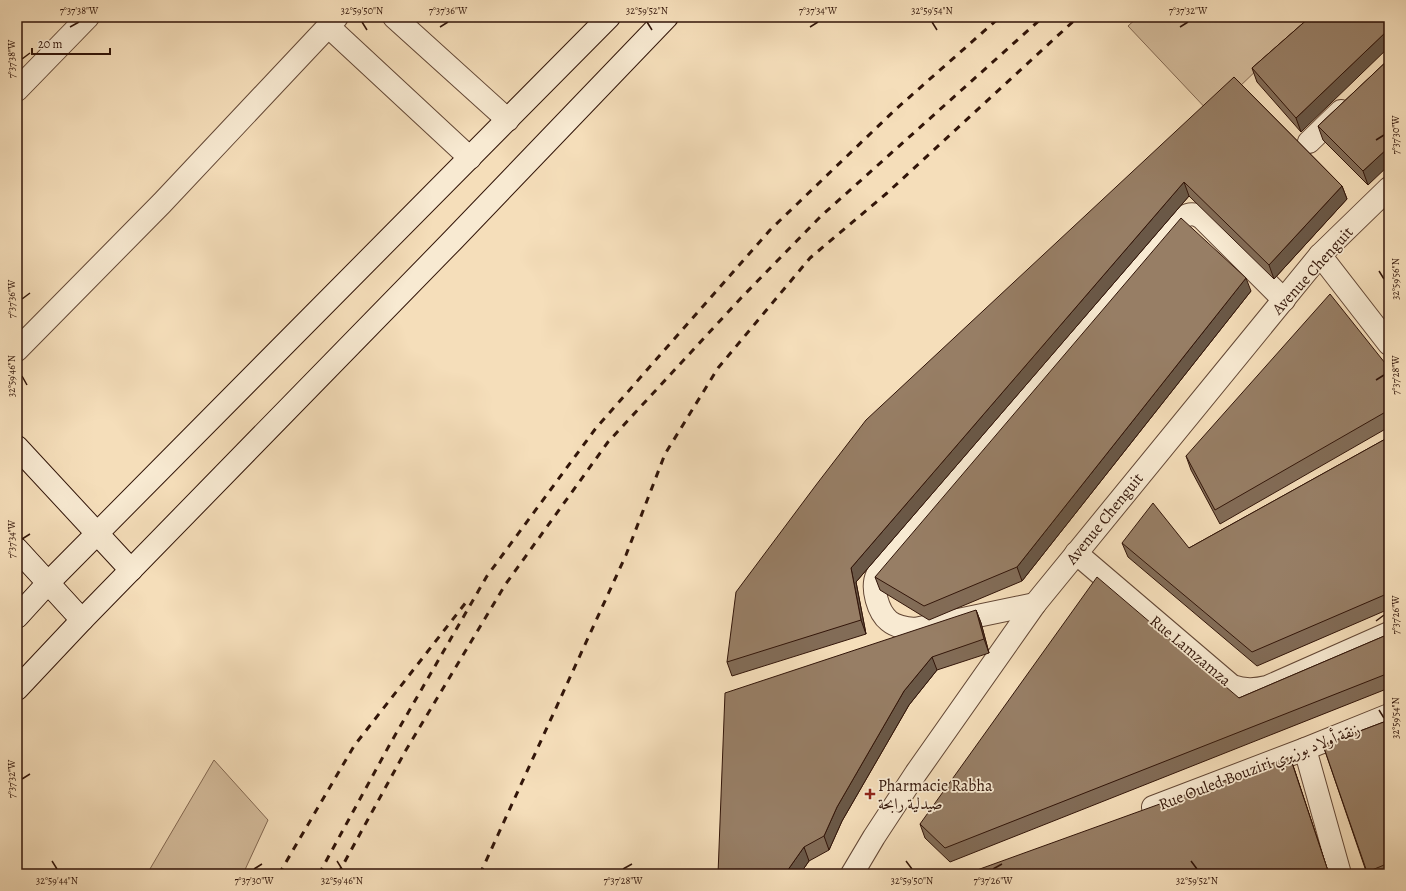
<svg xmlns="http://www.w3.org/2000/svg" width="1406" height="891" viewBox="0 0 1406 891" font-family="Alegreya,Amiri,serif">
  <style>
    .green { fill: #d4bc9c; stroke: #836852 }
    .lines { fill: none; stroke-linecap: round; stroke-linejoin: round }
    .street-casing { stroke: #634735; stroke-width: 24 }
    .secondary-casing { stroke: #321509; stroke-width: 24 }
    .street { stroke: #f8ead2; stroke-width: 22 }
    .secondary { stroke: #f8ead2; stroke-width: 22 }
    .rail { stroke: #321509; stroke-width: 3; stroke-dasharray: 7 7; stroke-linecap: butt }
    .wall { fill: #826c57; stroke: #321509 }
    .shaded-wall { fill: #6a5847; stroke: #321509 }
    .building { fill: #977e65; stroke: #321509 }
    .ticks { fill: none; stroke: #321509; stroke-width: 1.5 }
    .poi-dot { fill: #8f2418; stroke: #f8ead2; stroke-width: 1.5 }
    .labels { text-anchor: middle; stroke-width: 3.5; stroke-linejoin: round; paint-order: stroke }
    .street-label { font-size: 16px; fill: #321509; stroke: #f8ead2 }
    .poi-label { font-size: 16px; fill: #321509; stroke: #f8ead2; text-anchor: start }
    .neatline { fill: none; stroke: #321509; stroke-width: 1.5 }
    .ticks-label { font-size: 10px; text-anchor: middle; fill: #321509 }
  </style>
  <rect width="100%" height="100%" fill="#f5deba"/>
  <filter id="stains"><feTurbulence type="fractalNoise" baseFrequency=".005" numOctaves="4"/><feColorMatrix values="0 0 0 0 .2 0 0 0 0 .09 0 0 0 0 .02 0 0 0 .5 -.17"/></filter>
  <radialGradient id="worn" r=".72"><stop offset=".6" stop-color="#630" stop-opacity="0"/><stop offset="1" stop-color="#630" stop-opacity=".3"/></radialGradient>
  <g class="green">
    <polygon points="1138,17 1312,17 1211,114 1128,26"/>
    <polygon points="214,760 268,820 243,874 147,874"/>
  </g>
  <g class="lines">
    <defs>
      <g id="street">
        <polyline points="394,17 508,120"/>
        <polyline points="329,27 470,158"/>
        <polyline points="17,90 88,17"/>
        <polyline points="1309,142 1341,111"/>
        <polyline points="1320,255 1389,344"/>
        <polyline points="17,350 162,203 337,17"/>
        <path d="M1076,553L1232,686C1245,690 1254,690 1267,687L1389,633"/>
        <path d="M1035,604L915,629C906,628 896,627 889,621C878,612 871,588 877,575C882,561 893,549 902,537L1122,284L1181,218C1190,213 1194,213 1202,218L1284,300"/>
        <polyline points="1305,749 1340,874"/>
        <polyline points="1153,807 1305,749 1389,715"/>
        <polyline points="852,874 874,837 916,773 1035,604 1320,255 1389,188"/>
      </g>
      <g id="secondary">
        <polyline points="17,447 131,570"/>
        <polyline points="17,549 82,620"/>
        <polyline points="17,617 48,583 609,17"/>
        <polyline points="17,689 82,620 453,240 667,17"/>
      </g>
    </defs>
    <use href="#street" class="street-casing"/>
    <use href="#secondary" class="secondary-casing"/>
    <use href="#street" class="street"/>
    <use href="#secondary" class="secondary"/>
    <g class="rail">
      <polyline points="279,874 354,746 467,601"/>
      <polyline points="319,874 390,744 487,576 596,428 770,230 896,109 1000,17"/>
      <polyline points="338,874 406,750 505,585 608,442 741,298 820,217 1043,17"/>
      <polyline points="480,874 626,555 665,454 718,368 810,258 887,193 1078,17"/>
    </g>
  </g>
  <g class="wall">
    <polygon points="1310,17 1301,132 1257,82 1252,68"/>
    <polygon points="1389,59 1368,185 1323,140 1318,126"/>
    <polygon points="1234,77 1342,186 1347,199 1274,279 1189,196 856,582 866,634 732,676 727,662"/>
    <polygon points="1251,291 1022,581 929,620 880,590 875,577"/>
    <polygon points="1389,368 1389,427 1220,524 1191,470 1186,456"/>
    <polygon points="1389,437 1389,609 1257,666 1128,557 1122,543 1189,548"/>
    <polygon points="976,610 981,623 989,653 937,670 909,705 842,821 829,850 809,861 800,874 718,874"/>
    <polygon points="1389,634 1389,688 950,862 925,838 920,824 1239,698"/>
    <polygon points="1389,720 1389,874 1367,874 1323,745"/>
  </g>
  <g class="shaded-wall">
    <polygon points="1389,29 1389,47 1301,132 1296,118"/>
    <polygon points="1389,147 1389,165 1368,185 1363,171"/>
    <polygon points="1184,182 1189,196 856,582 866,634 861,620 851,568"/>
    <polygon points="1342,186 1347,199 1274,279 1269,265"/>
    <polygon points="1246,278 1251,291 1022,581 1017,567"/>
    <polygon points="976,610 981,623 989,653 984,639"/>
    <polygon points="932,657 937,670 909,705 842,821 829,850 824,836 837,807 904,691"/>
    <polygon points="1290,757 1295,771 1329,874"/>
    <polygon points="804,847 809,861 800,874 785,874"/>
  </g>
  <g class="building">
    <polygon points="1310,17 1389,17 1389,29 1296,118 1252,68"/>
    <polygon points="1389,59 1389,147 1363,171 1318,126"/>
    <polygon points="1234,77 1342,186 1269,265 1184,182 851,568 861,620 727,662 736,592 816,485 866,420"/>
    <polygon points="1181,218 1246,278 1017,567 924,606 875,577"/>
    <polygon points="1330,294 1389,368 1389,410 1215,510 1186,456"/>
    <polygon points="1389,437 1389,593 1252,652 1122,543 1153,503 1189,548"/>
    <polygon points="1097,577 1239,698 1389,634 1389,673 945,848 920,824"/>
    <polygon points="976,610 984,639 932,657 904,691 837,807 824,836 804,847 785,874 718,874 725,693"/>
    <polygon points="1389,720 1389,863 1367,872 1323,745"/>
    <polygon points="1290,757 1329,874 966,874"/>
  </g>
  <path class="ticks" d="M362,22L367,30M647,22L652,30M932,22L937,30M70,27L79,22M440,27L448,22M810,27L818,22M1180,27L1188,22M22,59L30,53M1376,140L1384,135M1379,271L1384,279M22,299L30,293M22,376L27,385M1376,380L1384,375M22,539L30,534M1376,621L1384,615M1379,710L1384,718M22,779L30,774M52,861L57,869M337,861L342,869M906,861L912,869M1191,861L1197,869M254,869L262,864M623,869L632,864M993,869L1002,864"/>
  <path class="poi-dot" d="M868 788h4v4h4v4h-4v4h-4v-4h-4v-4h4z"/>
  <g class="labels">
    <g class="street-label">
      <text transform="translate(1312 270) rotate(-48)" y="6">Avenue Chenguit</text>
      <text transform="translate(1104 518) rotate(-51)" y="6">Avenue Chenguit</text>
      <text transform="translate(1191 650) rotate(40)" y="6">Rue Lamzamza</text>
      <text transform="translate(1259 766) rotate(-21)" y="6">Rue Ouled Bouziri زنقة أولاد بوزيري</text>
    </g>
    <g class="poi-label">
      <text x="878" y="791">Pharmacie Rabha<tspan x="878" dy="18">صيدلية رابحة</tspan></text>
    </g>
  </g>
  <rect width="1406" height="891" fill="none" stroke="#f5deba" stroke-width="44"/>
  <path d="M32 48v6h78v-6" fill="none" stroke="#321509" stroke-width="2"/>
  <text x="38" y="48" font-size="12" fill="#321509" stroke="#f8ead2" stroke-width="3" paint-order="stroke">20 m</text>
  <rect x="22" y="22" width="1362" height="847" class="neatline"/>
  <g class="ticks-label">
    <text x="79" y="14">7°37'38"W</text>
    <text x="362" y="14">32°59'50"N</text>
    <text x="448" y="14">7°37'36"W</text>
    <text x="647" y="14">32°59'52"N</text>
    <text x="818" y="14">7°37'34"W</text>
    <text x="932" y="14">32°59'54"N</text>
    <text x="1188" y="14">7°37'32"W</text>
    <text transform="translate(11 59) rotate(-90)" y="4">7°37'38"W</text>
    <text transform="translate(1395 135) rotate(-90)" y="4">7°37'30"W</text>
    <text transform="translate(1395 279) rotate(-90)" y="4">32°59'56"N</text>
    <text transform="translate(11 299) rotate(-90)" y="4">7°37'36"W</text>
    <text transform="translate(1395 375) rotate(-90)" y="4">7°37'28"W</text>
    <text transform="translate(11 376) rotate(-90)" y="4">32°59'46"N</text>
    <text transform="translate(11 539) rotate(-90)" y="4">7°37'34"W</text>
    <text transform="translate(1395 615) rotate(-90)" y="4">7°37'26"W</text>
    <text transform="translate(1395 718) rotate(-90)" y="4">32°59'54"N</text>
    <text transform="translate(11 779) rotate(-90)" y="4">7°37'32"W</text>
    <text x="57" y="884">32°59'44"N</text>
    <text x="254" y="884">7°37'30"W</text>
    <text x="342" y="884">32°59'46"N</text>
    <text x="623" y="884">7°37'28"W</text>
    <text x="912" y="884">32°59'50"N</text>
    <text x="993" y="884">7°37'26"W</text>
    <text x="1197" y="884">32°59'52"N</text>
  </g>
  <rect width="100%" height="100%" filter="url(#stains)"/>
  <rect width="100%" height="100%" fill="url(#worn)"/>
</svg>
